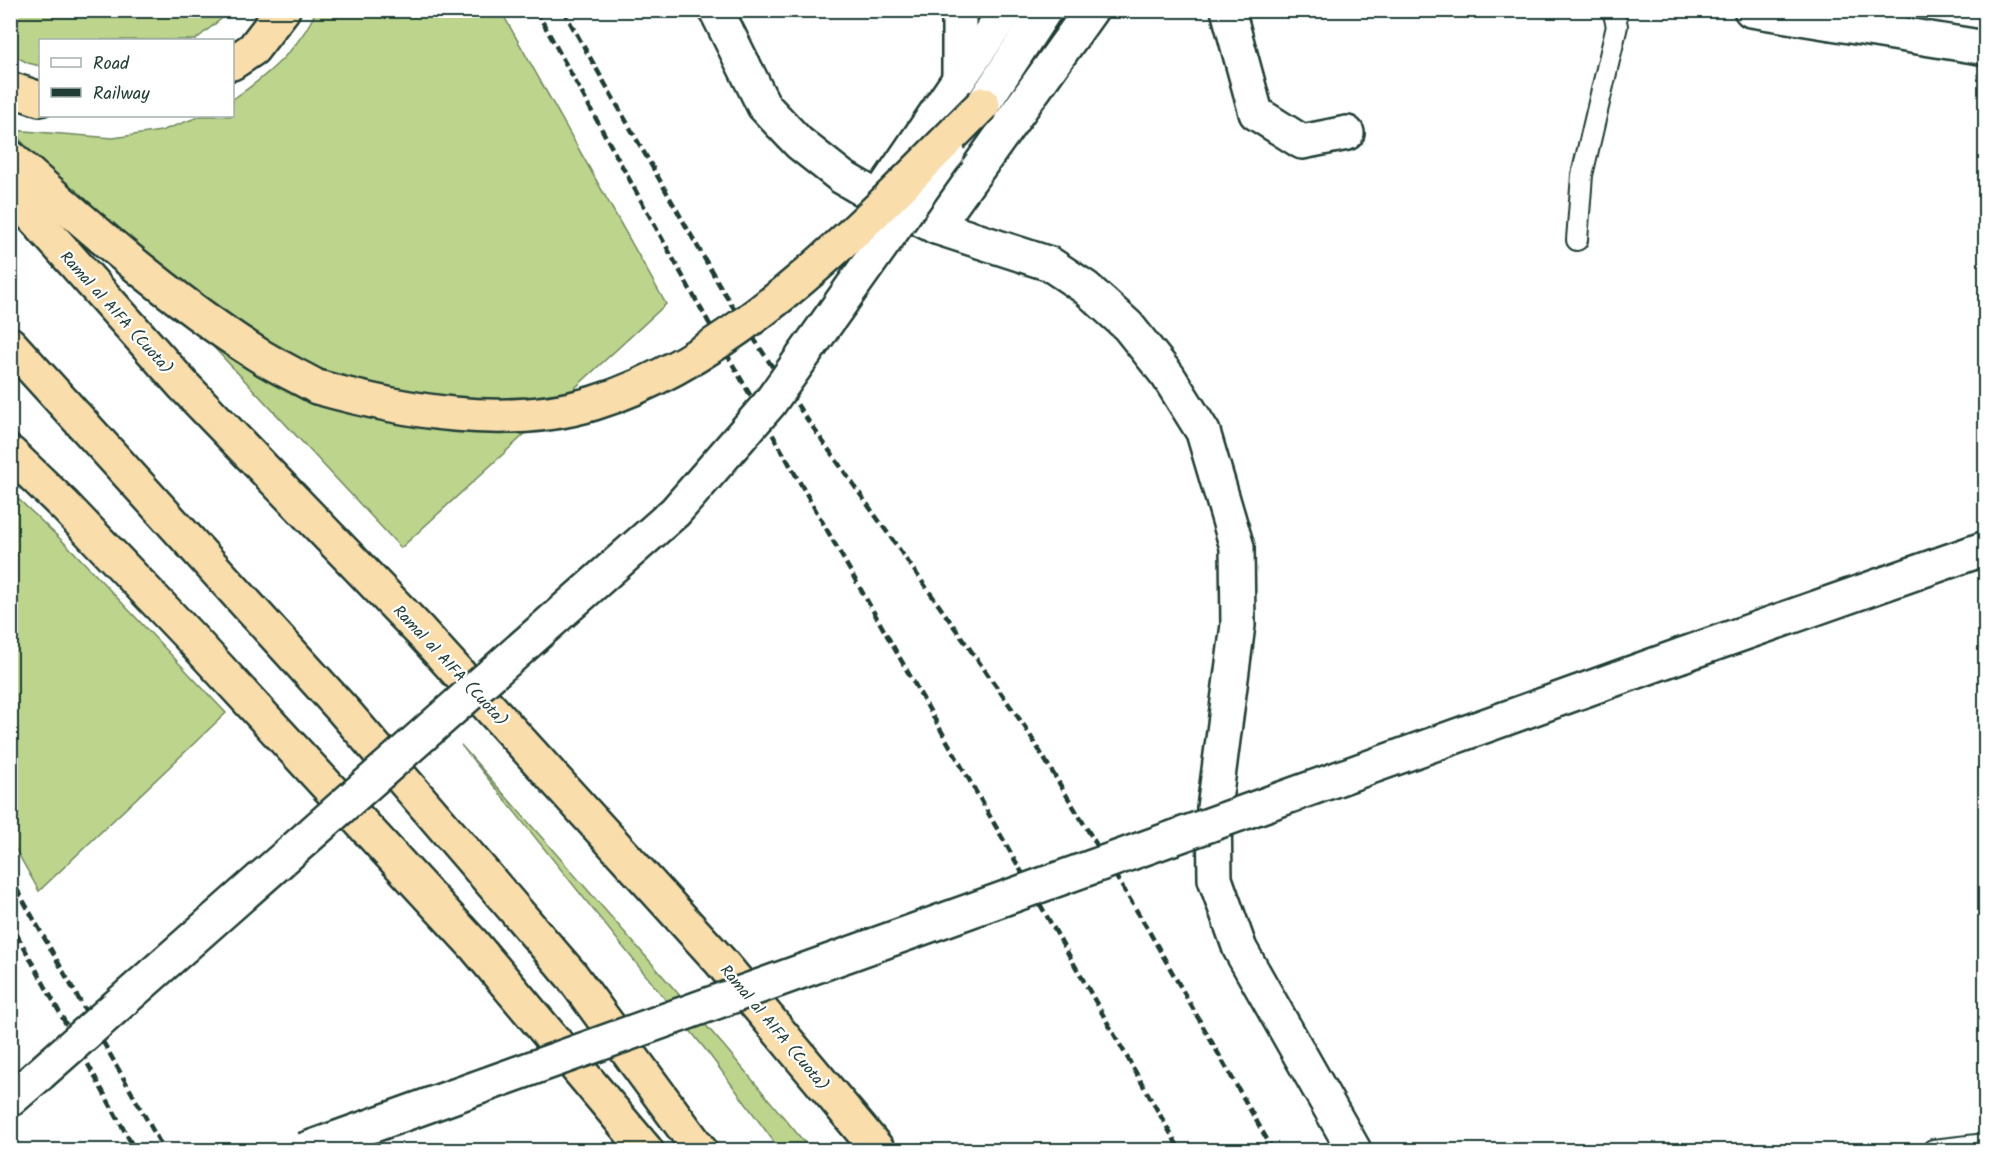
<svg xmlns="http://www.w3.org/2000/svg" width="1996" height="1161" viewBox="0 0 1996 1161" font-family="Kalam,sans-serif">
  <style>
    .grass { fill: #bcd48b; stroke: #6e8860; stroke-width: 1.5 }
    .lines { fill: none; stroke-linecap: round; stroke-linejoin: round }
    .service-casing { stroke: #1f3d34; stroke-width: 24 }
    .minor-casing { stroke: #1f3d34; stroke-width: 38 }
    .secondary-casing { stroke: #1f3d34; stroke-width: 38 }
    .motorway-casing { stroke: #1f3d34; stroke-width: 38 }
    .service { stroke: #fff; stroke-width: 20 }
    .minor { stroke: #fff; stroke-width: 33 }
    .secondary { stroke: #fff; stroke-width: 33 }
    .motorway { stroke: #f9ddab; stroke-width: 33 }
    .rail { stroke: #1f3d34; stroke-width: 4.5; stroke-dasharray: 9 4.5; stroke-linecap: butt }
    .minor-bridge-casing { stroke: #1f3d34; stroke-width: 38; stroke-linecap: butt }
    .secondary-bridge-casing { stroke: #1f3d34; stroke-width: 38; stroke-linecap: butt }
    .motorway-bridge-casing { stroke: #1f3d34; stroke-width: 38; stroke-linecap: butt }
    .minor-bridge { stroke: #fff; stroke-width: 33 }
    .secondary-bridge { stroke: #fff; stroke-width: 33 }
    .motorway-bridge { stroke: #f9ddab; stroke-width: 33 }
    .labels { text-anchor: middle; stroke-width: 4.5; stroke-linejoin: round; paint-order: stroke }
    .street-label { font-size: 16px; fill: #1f3d34; stroke: #fff }
  </style>
  <rect width="100%" height="100%" fill="#fff"/>
  <filter id="ink" filterUnits="userSpaceOnUse"><feTurbulence type="fractalNoise" baseFrequency=".0167" numOctaves="2"/><feDisplacementMap in="SourceGraphic" scale="12" xChannelSelector="R" yChannelSelector="G"/><feConvolveMatrix kernelMatrix="1 2 1 2 8 2 1 2 1" color-interpolation-filters="sRGB"/></filter>
  <g filter="url(#ink)">
    <g class="grass">
      <polygon points="10,11 11,10 231,11 195,40 40,40 40,66 28,63 11,54"/>
      <path d="M316,11H501L666,304L401,548L11,130L113,138L161,131L201,116H232L233,99C266,77 300,48 316,11Z"/>
      <polygon points="11,492 74,552 226,713 39,891 11,841"/>
      <polygon points="461,745 724,1046 811,1150 780,1150 709,1054"/>
    </g>
    <g class="lines">
      <defs>
        <g id="service">
          <polyline points="1577,240 1582,175 1617,26 1613,10"/>
          <polyline points="1933,1150 1986,1144"/>
        </g>
        <g id="minor">
          <polyline points="716,10 764,106 799,143 842,177 878,198 936,227 1050,264 1086,288 1128,326 1168,376 1203,432 1237,547 1238,625 1214,808 1215,879 1240,949 1354,1150"/>
          <polyline points="959,10 959,79"/>
          <polyline points="1228,10 1256,113 1302,142 1347,133"/>
          <polyline points="1751,10 1986,48"/>
          <polyline points="879,197 1006,10"/>
          <polyline points="936,227 1091,10"/>
          <polyline points="1682,655 1986,548"/>
        </g>
        <g id="secondary">
          <polyline points="983,104 1045,10"/>
          <polyline points="10,1100 40,1074"/>
        </g>
        <g id="motorway">
          <polyline points="232,63 253,49 283,10"/>
          <polyline points="10,89 40,99"/>
          <path d="M10,157C88,226 169,298 257,354C276,366 297,376 317,387"/>
          <polyline points="10,191 183,385 420,631 721,962 878,1150"/>
          <polyline points="10,344 343,710 572,976 700,1150"/>
          <polyline points="10,453 65,506 190,637 474,945 646,1150"/>
        </g>
      </defs>
      <use href="#service" class="service-casing"/>
      <use href="#minor" class="minor-casing"/>
      <use href="#secondary" class="secondary-casing"/>
      <use href="#motorway" class="motorway-casing"/>
      <use href="#service" class="service"/>
      <use href="#minor" class="minor"/>
      <use href="#secondary" class="secondary"/>
      <use href="#motorway" class="motorway"/>
      <g class="rail">
        <polyline points="536,10 692,293 1180,1150"/>
        <polyline points="563,10 724,293 802,412 1025,727 1146,926 1273,1150"/>
        <polyline points="10,877 164,1150"/>
        <polyline points="10,922 135,1150"/>
      </g>
      <defs>
        <polyline id="minor-bridge" points="304,1150 1682,655"/>
        <polyline id="secondary-bridge" points="40,1074 675,512 769,404 948,152"/>
        <path id="motorway-bridge" d="M317,387C403,411 506,430 594,403C743,357 875,212 983,104"/>
      </defs>
      <use href="#minor-bridge" class="minor-bridge-casing"/>
      <use href="#secondary-bridge" class="secondary-bridge-casing"/>
      <use href="#motorway-bridge" class="motorway-bridge-casing"/>
      <use href="#minor-bridge" class="minor-bridge"/>
      <use href="#secondary-bridge" class="secondary-bridge"/>
      <use href="#motorway-bridge" class="motorway-bridge"/>
    </g>
  </g>
  <g class="labels">
    <g class="street-label">
      <text transform="translate(117 312) rotate(48)" y="6">Ramal al AIFA (Cuota)</text>
      <text transform="translate(451 665) rotate(47)" y="6">Ramal al AIFA (Cuota)</text>
      <text transform="translate(775 1027) rotate(50)" y="6">Ramal al AIFA (Cuota)</text>
    </g>
  </g>
  <rect width="1996" height="1161" fill="none" stroke="#fff" stroke-width="36"/>
  <rect x="18" y="18" width="1960" height="1125" fill="none" stroke="#1f3d34" stroke-width="2" filter="url(#ink)"/>
  <rect x="39" y="39" width="195" height="78" fill="#ffffff" stroke="#a5b1ae" stroke-width="1.5"/>
  <rect x="51" y="58" width="30" height="9" fill="#ffffff" stroke="#a5b1ae" stroke-width="1.5"/>
  <text x="93" y="69" font-size="18" fill="#1f3d34">Road</text>
  <rect x="51" y="88" width="30" height="9" fill="#1f3d34" stroke="#a5b1ae" stroke-width="1.5"/>
  <text x="93" y="99" font-size="18" fill="#1f3d34">Railway</text>
</svg>
